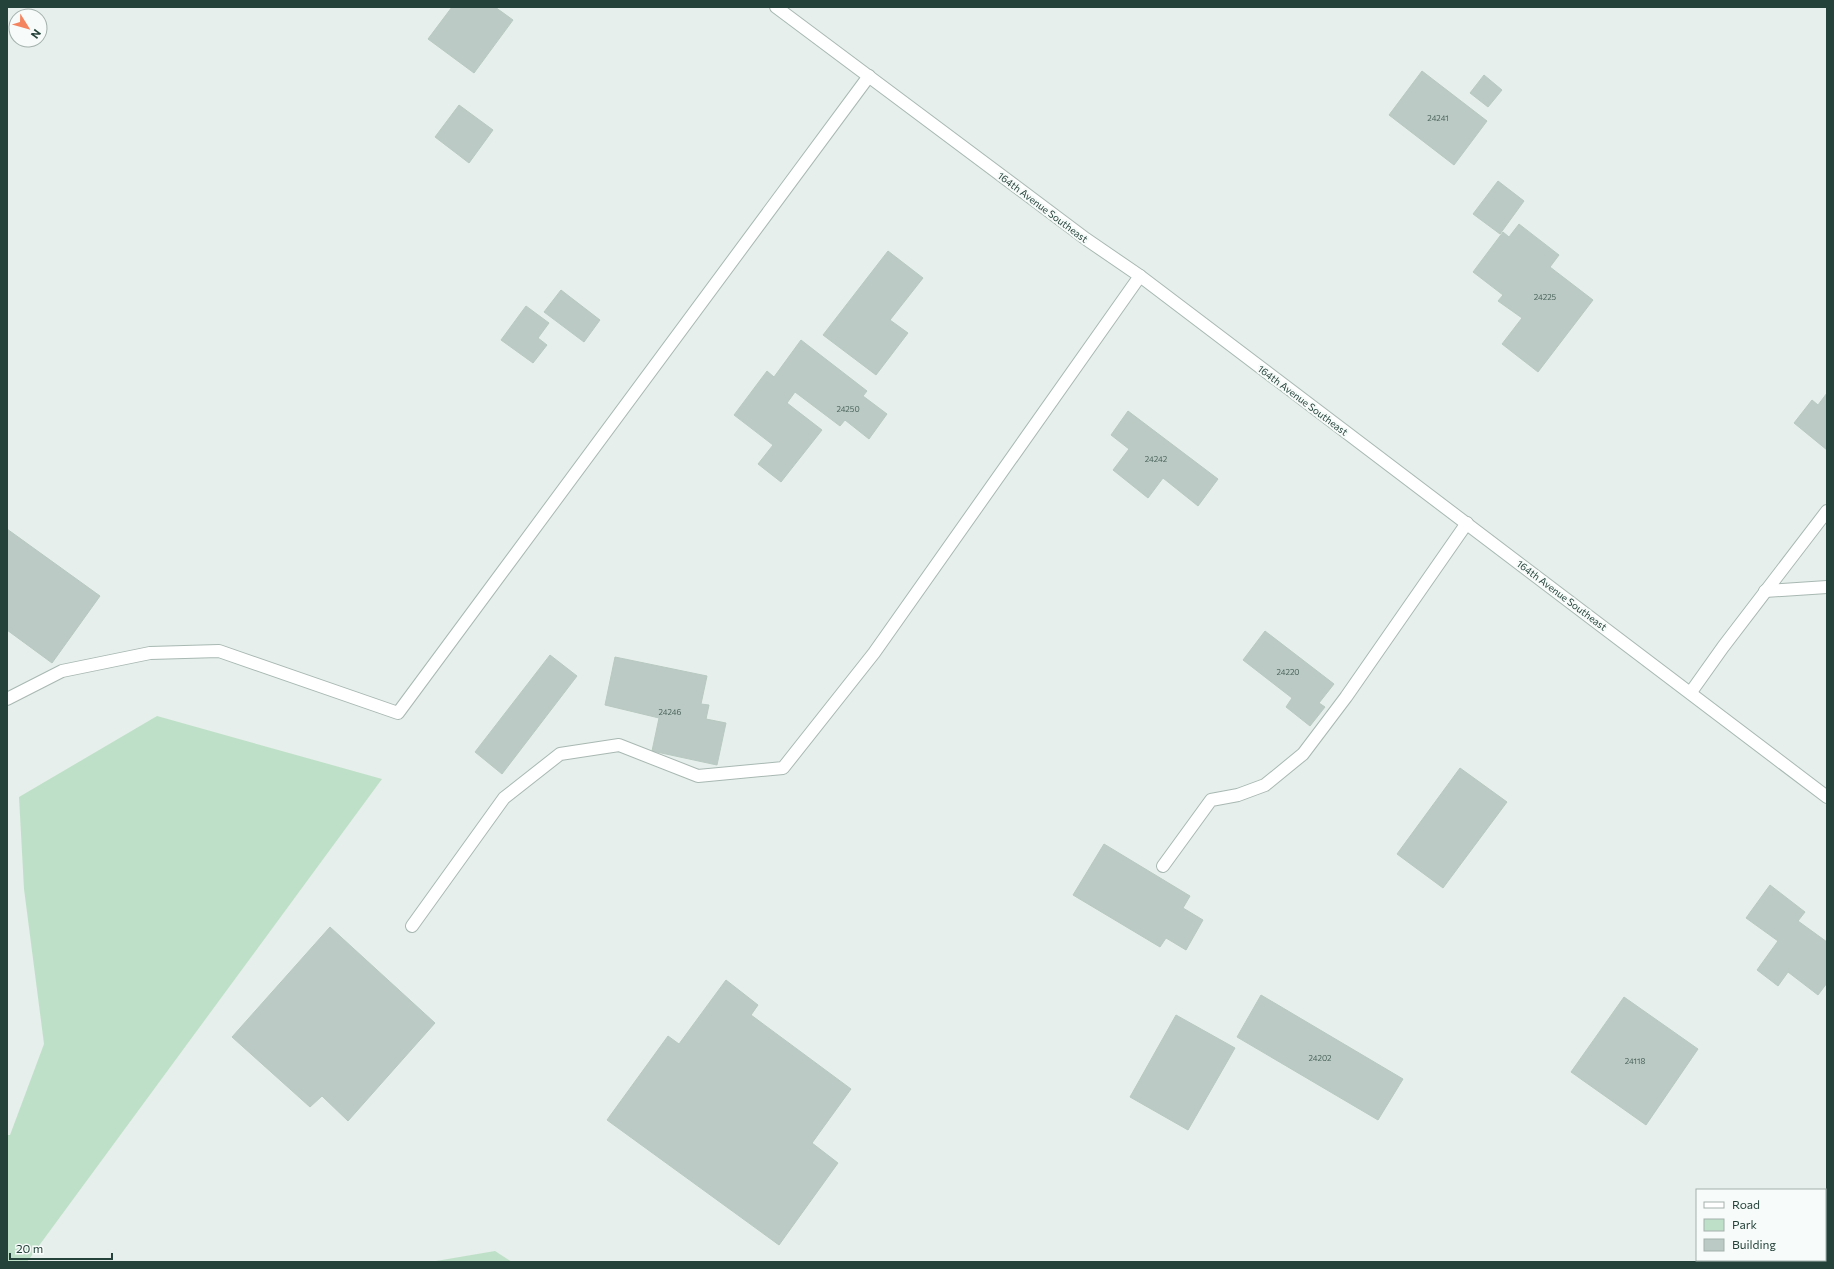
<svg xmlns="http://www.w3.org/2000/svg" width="1834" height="1269" viewBox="0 0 1834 1269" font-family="Commissioner,sans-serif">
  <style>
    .green { fill: #bfe0c8 }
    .building { fill: #bbcac4; stroke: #b8c9c2 }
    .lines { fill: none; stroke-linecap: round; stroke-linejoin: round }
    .minor-casing { stroke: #a8b8b2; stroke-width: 14 }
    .minor { stroke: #fff; stroke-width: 12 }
    .labels { text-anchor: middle; stroke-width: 4; stroke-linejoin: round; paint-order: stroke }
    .number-label { font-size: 8px; fill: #4a645c }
    .street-label { font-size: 10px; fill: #24423a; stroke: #f7fbf9 }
  </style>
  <rect width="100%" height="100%" fill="#e6efeb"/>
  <g class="green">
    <polygon points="157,716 382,779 27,1262 7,1262 7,1135 10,1135 44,1044 24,889 19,797"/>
    <polygon points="495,1251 512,1262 430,1262"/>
  </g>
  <g class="building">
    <polygon points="452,7 495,7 513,20 474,73 428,39"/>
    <polygon points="1422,71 1487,121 1454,165 1389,115"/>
    <polygon points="1484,75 1502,90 1488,107 1470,93"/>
    <polygon points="459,105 493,130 469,163 435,137"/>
    <polygon points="1498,181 1524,201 1500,234 1473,214"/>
    <polygon points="1519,224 1559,255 1550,267 1593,300 1538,372 1502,344 1522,318 1498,301 1503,295 1473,272 1503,232 1509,237"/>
    <polygon points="888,251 923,278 890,320 908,333 876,375 823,335"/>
    <polygon points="561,290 600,320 584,342 544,312"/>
    <polygon points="526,306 549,323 538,338 547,345 533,363 501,340"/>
    <polygon points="801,340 867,391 863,396 887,414 869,439 845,420 840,426 795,392 787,403 822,430 781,482 758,464 773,445 734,415 767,371 774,377"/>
    <polygon points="1827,393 1827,450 1794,423 1812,400 1818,405"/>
    <polygon points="1128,411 1218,479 1198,506 1163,478 1148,498 1113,470 1129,449 1111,435"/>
    <polygon points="7,529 100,596 52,663 7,630"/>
    <polygon points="1265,631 1334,684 1319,703 1325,707 1310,726 1286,707 1292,698 1243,660"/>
    <polygon points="550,655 577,676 502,774 475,752"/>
    <polygon points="615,657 707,676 701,704 709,705 706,719 726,723 717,765 652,751 659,718 605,705"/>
    <polygon points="1460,768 1507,802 1443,888 1397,854"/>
    <polygon points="1104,844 1190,896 1183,908 1203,920 1186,950 1166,938 1160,947 1073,895"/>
    <polygon points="1770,885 1805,912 1798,921 1827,942 1827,983 1818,995 1788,972 1778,986 1757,970 1778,941 1746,918"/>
    <polygon points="330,927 435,1023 348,1121 322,1096 310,1107 232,1037"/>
    <polygon points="726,980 758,1005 751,1015 851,1089 812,1143 838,1163 779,1245 607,1120 668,1036 679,1044"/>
    <polygon points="1261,995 1403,1079 1378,1120 1237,1037"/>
    <polygon points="1624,997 1698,1049 1646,1125 1571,1072"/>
    <polygon points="1176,1015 1235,1048 1188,1130 1130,1097"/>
  </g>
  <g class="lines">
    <defs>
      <g id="minor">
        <polyline points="776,7 1086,239 1140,276 1827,797"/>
        <polyline points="1765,591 1827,587"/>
        <polyline points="1691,692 1723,647 1827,511"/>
        <polyline points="7,699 62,671 150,653 219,651 398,713 869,76"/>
        <polyline points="1163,866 1211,800 1238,795 1265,785 1303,754 1346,697 1467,523"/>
        <polyline points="412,926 504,798 560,754 619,745 698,776 783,768 874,653 1140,276"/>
      </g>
    </defs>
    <use href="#minor" class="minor-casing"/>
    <use href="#minor" class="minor"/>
  </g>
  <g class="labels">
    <g class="number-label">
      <text x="1438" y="121">24241</text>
      <text x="1545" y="300">24225</text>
      <text x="848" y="412">24250</text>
      <text x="1156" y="462">24242</text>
      <text x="1288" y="675">24220</text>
      <text x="670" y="715">24246</text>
      <text x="1320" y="1061">24202</text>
      <text x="1635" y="1064">24118</text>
    </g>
    <g class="street-label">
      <text transform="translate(1043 207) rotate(37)" y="4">164th Avenue Southeast</text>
      <text transform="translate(1303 400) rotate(37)" y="4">164th Avenue Southeast</text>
      <text transform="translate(1562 595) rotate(37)" y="4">164th Avenue Southeast</text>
    </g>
  </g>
  <rect width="1834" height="1269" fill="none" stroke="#24423a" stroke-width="16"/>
  <rect x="1696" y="1189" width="130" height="72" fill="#f7fbf9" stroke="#a3b1ad"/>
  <rect x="1704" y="1202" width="20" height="6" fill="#ffffff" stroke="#a3b1ad"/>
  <text x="1732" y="1209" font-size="12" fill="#24423a">Road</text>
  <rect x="1704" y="1219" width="20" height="12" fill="#bfe0c8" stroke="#a3b1ad"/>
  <text x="1732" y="1229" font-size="12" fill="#24423a">Park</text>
  <rect x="1704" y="1239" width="20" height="12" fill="#bbcac4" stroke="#a3b1ad"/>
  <text x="1732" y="1249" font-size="12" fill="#24423a">Building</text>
  <g transform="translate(28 28) rotate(127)"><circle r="19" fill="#f7fbf9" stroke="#a3b1ad"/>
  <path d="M0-3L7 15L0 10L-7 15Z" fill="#f4845f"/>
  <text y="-6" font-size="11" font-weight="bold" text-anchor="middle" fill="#24423a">N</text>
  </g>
  <path d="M10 1253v6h102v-6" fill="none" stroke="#24423a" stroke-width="2"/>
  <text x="16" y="1253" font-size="12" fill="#24423a" stroke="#f7fbf9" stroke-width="3" paint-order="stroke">20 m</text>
</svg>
